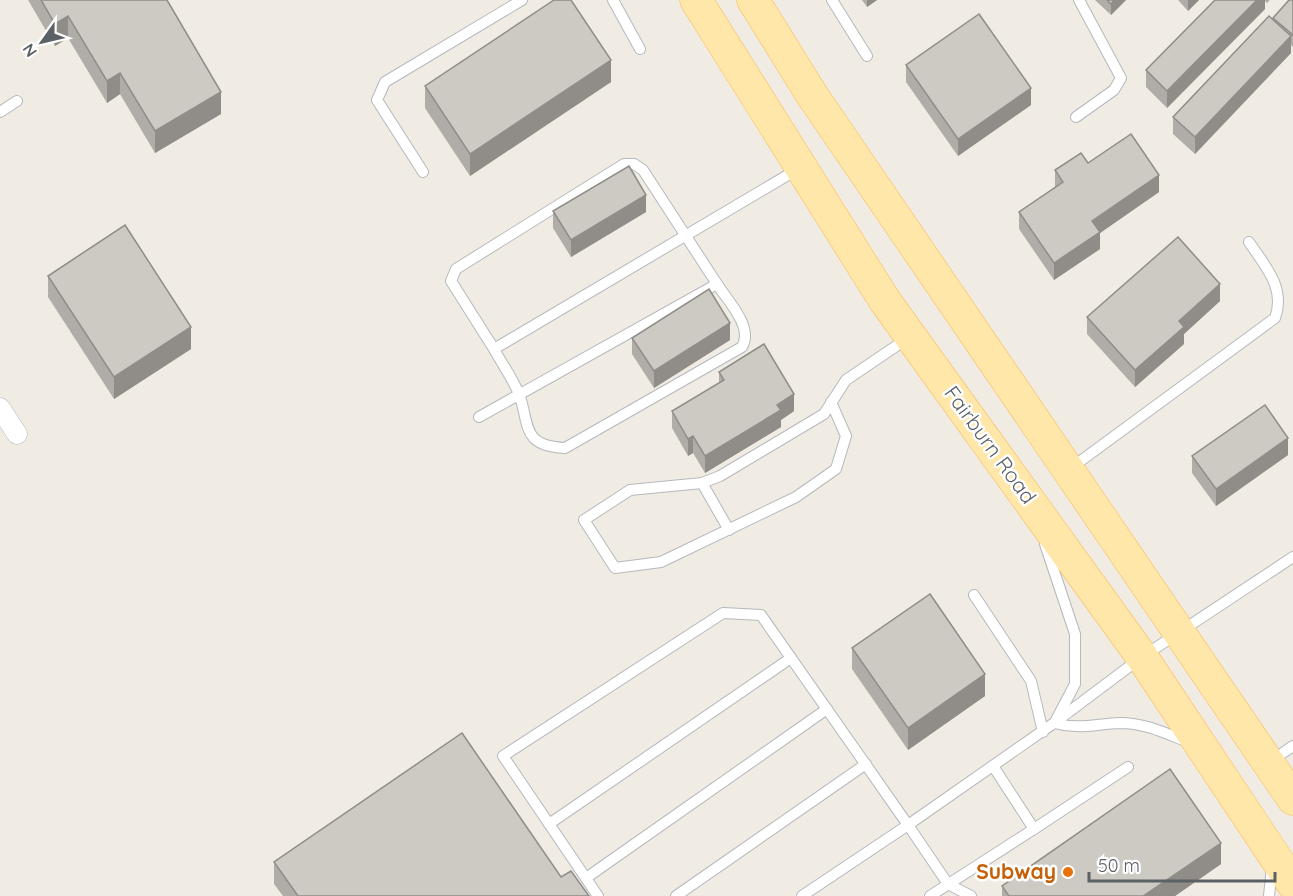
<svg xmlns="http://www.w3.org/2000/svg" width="1293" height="896" viewBox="0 0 1293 896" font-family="Quicksand,sans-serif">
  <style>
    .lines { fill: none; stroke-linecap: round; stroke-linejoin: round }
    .service-casing { stroke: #b5b8bc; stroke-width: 12 }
    .minor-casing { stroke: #b5b8bc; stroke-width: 21 }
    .primary-casing { stroke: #fbb852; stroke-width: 33 }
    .service { stroke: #fff; stroke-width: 10 }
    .minor { stroke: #fff; stroke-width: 20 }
    .primary { stroke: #ffe7aa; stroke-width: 32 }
    .wall { fill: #b0ada8 }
    .shaded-wall { fill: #908d88 }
    .building { fill: #cdc9c3; stroke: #908d88; stroke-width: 1.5 }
    .food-dot { fill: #e8710a; stroke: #fff; stroke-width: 2 }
    .labels { text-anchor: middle; stroke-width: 5; stroke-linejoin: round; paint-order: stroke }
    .street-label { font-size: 21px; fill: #5c6166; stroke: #fff }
    .food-label { font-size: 21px; font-weight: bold; fill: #c56008; stroke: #fff; text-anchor: end }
  </style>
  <rect width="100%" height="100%" fill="#f0ece4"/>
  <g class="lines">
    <defs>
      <g id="service">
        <polyline points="613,0 640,49"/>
        <polyline points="832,0 867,56"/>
        <polyline points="0,112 17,101"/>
        <polyline points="1076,117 1114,90 1121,78 1079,0"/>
        <polyline points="423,172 377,100 385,82 522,0"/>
        <path d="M494,349C502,364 513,379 519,394C530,425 521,446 565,448L742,347C754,327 727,300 717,284"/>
        <polyline points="831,402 846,436 836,469 796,497 661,562 615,568 584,520 630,490 702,483 720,476 824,414 846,380 908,338"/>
        <polyline points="479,417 717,284 643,170 634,164 624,164 456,269 451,281 494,349 798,169"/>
        <path d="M1071,468L1275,318C1286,288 1265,266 1249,242"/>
        <polyline points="702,483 729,530"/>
        <polyline points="1045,544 1075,634 1075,684 1056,720"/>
        <polyline points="974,595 1031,681 1043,732"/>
        <path d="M1054,723C1080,730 1095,724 1120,723C1145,723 1165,733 1188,742"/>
        <polyline points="1271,761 1293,746"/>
        <polyline points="549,824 791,658"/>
        <polyline points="1034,829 1128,767"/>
        <polyline points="586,878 827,709"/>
        <polyline points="598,896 503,756 723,613 761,615 908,825 802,896"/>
        <polyline points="676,896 866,764"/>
        <polyline points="930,896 1034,829 993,766"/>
        <polyline points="971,896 948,884 908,825 1054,723 1142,657 1293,557"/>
        <polyline points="1269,896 1272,866"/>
      </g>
      <polyline id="minor" points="0,408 17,434"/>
      <g id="primary">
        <polyline points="696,0 885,301 1142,657 1293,884"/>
        <polyline points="753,0 812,95 1293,799"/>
      </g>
    </defs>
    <use href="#service" class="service-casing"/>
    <use href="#minor" class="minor-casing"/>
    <use href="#primary" class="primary-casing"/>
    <use href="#service" class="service"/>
    <use href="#minor" class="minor"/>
    <use href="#primary" class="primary"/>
  </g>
  <g class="wall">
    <polygon points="28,0 167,0 221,114 155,153 120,94 107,103 68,38 55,46"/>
    <polygon points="862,0 877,0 867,7"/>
    <polygon points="1095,0 1126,0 1111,15"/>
    <polygon points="1178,0 1199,0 1188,11"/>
    <polygon points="1215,0 1270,0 1267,3 1265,1 1265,9 1167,108 1146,87 1146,70"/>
    <polygon points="1293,0 1293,47 1291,45 1291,53 1195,154 1173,134 1173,117 1273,19 1273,18"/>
    <polygon points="906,65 1031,105 958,156 906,82"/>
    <polygon points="611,82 470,176 425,108 425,86"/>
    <polygon points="1088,163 1159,192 1100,233 1100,249 1054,280 1019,229 1019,212 1055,187 1055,170"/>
    <polygon points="553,211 646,212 571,257 553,228"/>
    <polygon points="48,276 191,349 114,399 48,297"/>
    <polygon points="1220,301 1184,334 1184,344 1135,387 1087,334 1087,317"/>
    <polygon points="632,338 730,340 654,388 632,354"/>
    <polygon points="719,372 794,411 781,420 781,427 705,473 693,453 688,456 672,428 672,411 719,383"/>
    <polygon points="1288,455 1216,506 1192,473 1192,456"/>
    <polygon points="852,648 985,696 908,750 852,669"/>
    <polygon points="274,862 561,877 589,896 283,896 274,884"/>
    <polygon points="1221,864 1175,896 1002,896 1002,886"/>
  </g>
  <g class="shaded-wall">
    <polygon points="867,0 877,0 867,7"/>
    <polygon points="1114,0 1126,0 1111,15 1111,4"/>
    <polygon points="1188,0 1199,0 1188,11"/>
    <polygon points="1257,0 1265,0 1265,9 1167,108 1167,91"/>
    <polygon points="68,16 68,38 55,46 55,24"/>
    <polygon points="1291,36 1291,53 1195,154 1195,137"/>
    <polygon points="611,60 611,82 470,176 470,154"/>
    <polygon points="120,73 120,94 107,103 107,81"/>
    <polygon points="1031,88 1031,105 958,156 958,139"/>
    <polygon points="221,92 221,114 155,153 155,131"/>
    <polygon points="1159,175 1159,192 1100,233 1100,249 1054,280 1054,263 1092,221"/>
    <polygon points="646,195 646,212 571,257 571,240"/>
    <polygon points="1220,284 1220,301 1184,334 1184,344 1135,387 1135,370 1179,321"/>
    <polygon points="730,323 730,340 654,388 654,371"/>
    <polygon points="191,327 191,349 114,399 114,377"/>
    <polygon points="794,394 794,411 781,420 781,427 705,473 705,456 777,405"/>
    <polygon points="693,436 693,453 688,456 688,439"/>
    <polygon points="1288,438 1288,455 1216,506 1216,489"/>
    <polygon points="985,674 985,696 908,750 908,728"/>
    <polygon points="1221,843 1221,864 1175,896 1143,896"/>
  </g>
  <g class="building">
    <polygon points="41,0 167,0 221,92 155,131 120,73 107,81 68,16 55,24"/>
    <polygon points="554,0 571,0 611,60 470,154 425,86"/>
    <polygon points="1107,0 1114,0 1111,4"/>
    <polygon points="1215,0 1257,0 1167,91 1146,70"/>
    <polygon points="1289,0 1293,0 1293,35 1273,18"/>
    <polygon points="979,14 1031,88 958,139 906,65"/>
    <polygon points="1269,16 1291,36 1195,137 1173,117"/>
    <polygon points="1131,134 1159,175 1092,221 1100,232 1054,263 1019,212 1063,182 1055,170 1081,153 1088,163"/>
    <polygon points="629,166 646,195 571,240 553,211"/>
    <polygon points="125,225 191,327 114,377 48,276"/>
    <polygon points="1178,237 1220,284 1179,321 1184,327 1135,370 1087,317"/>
    <polygon points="709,289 730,323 654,371 632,338"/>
    <polygon points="764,344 794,394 777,405 781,410 705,456 693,436 688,439 672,411 724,380 719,372"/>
    <polygon points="1265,405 1288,438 1216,489 1192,456"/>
    <polygon points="930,594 985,674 908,728 852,648"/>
    <polygon points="462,733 561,877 571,871 589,896 298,896 274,862"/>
    <polygon points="1170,769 1221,843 1143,896 1009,896 1002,886"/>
  </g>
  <circle class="food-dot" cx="1068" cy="872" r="6"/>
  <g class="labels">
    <g class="street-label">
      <text transform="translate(990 445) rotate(54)" y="7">Fairburn Road</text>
    </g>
    <g class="food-label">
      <text x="1056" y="879">Subway</text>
    </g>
  </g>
  <g transform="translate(42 42) rotate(236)" stroke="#ffffff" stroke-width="4.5" paint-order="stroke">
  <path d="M0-4.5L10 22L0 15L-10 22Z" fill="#5c6166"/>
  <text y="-9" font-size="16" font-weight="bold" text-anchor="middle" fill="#5c6166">N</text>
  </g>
  <path d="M1089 872v9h186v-9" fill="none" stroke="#5c6166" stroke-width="3"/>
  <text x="1098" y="872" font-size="18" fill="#5c6166" stroke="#ffffff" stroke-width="4.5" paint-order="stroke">50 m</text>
</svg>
